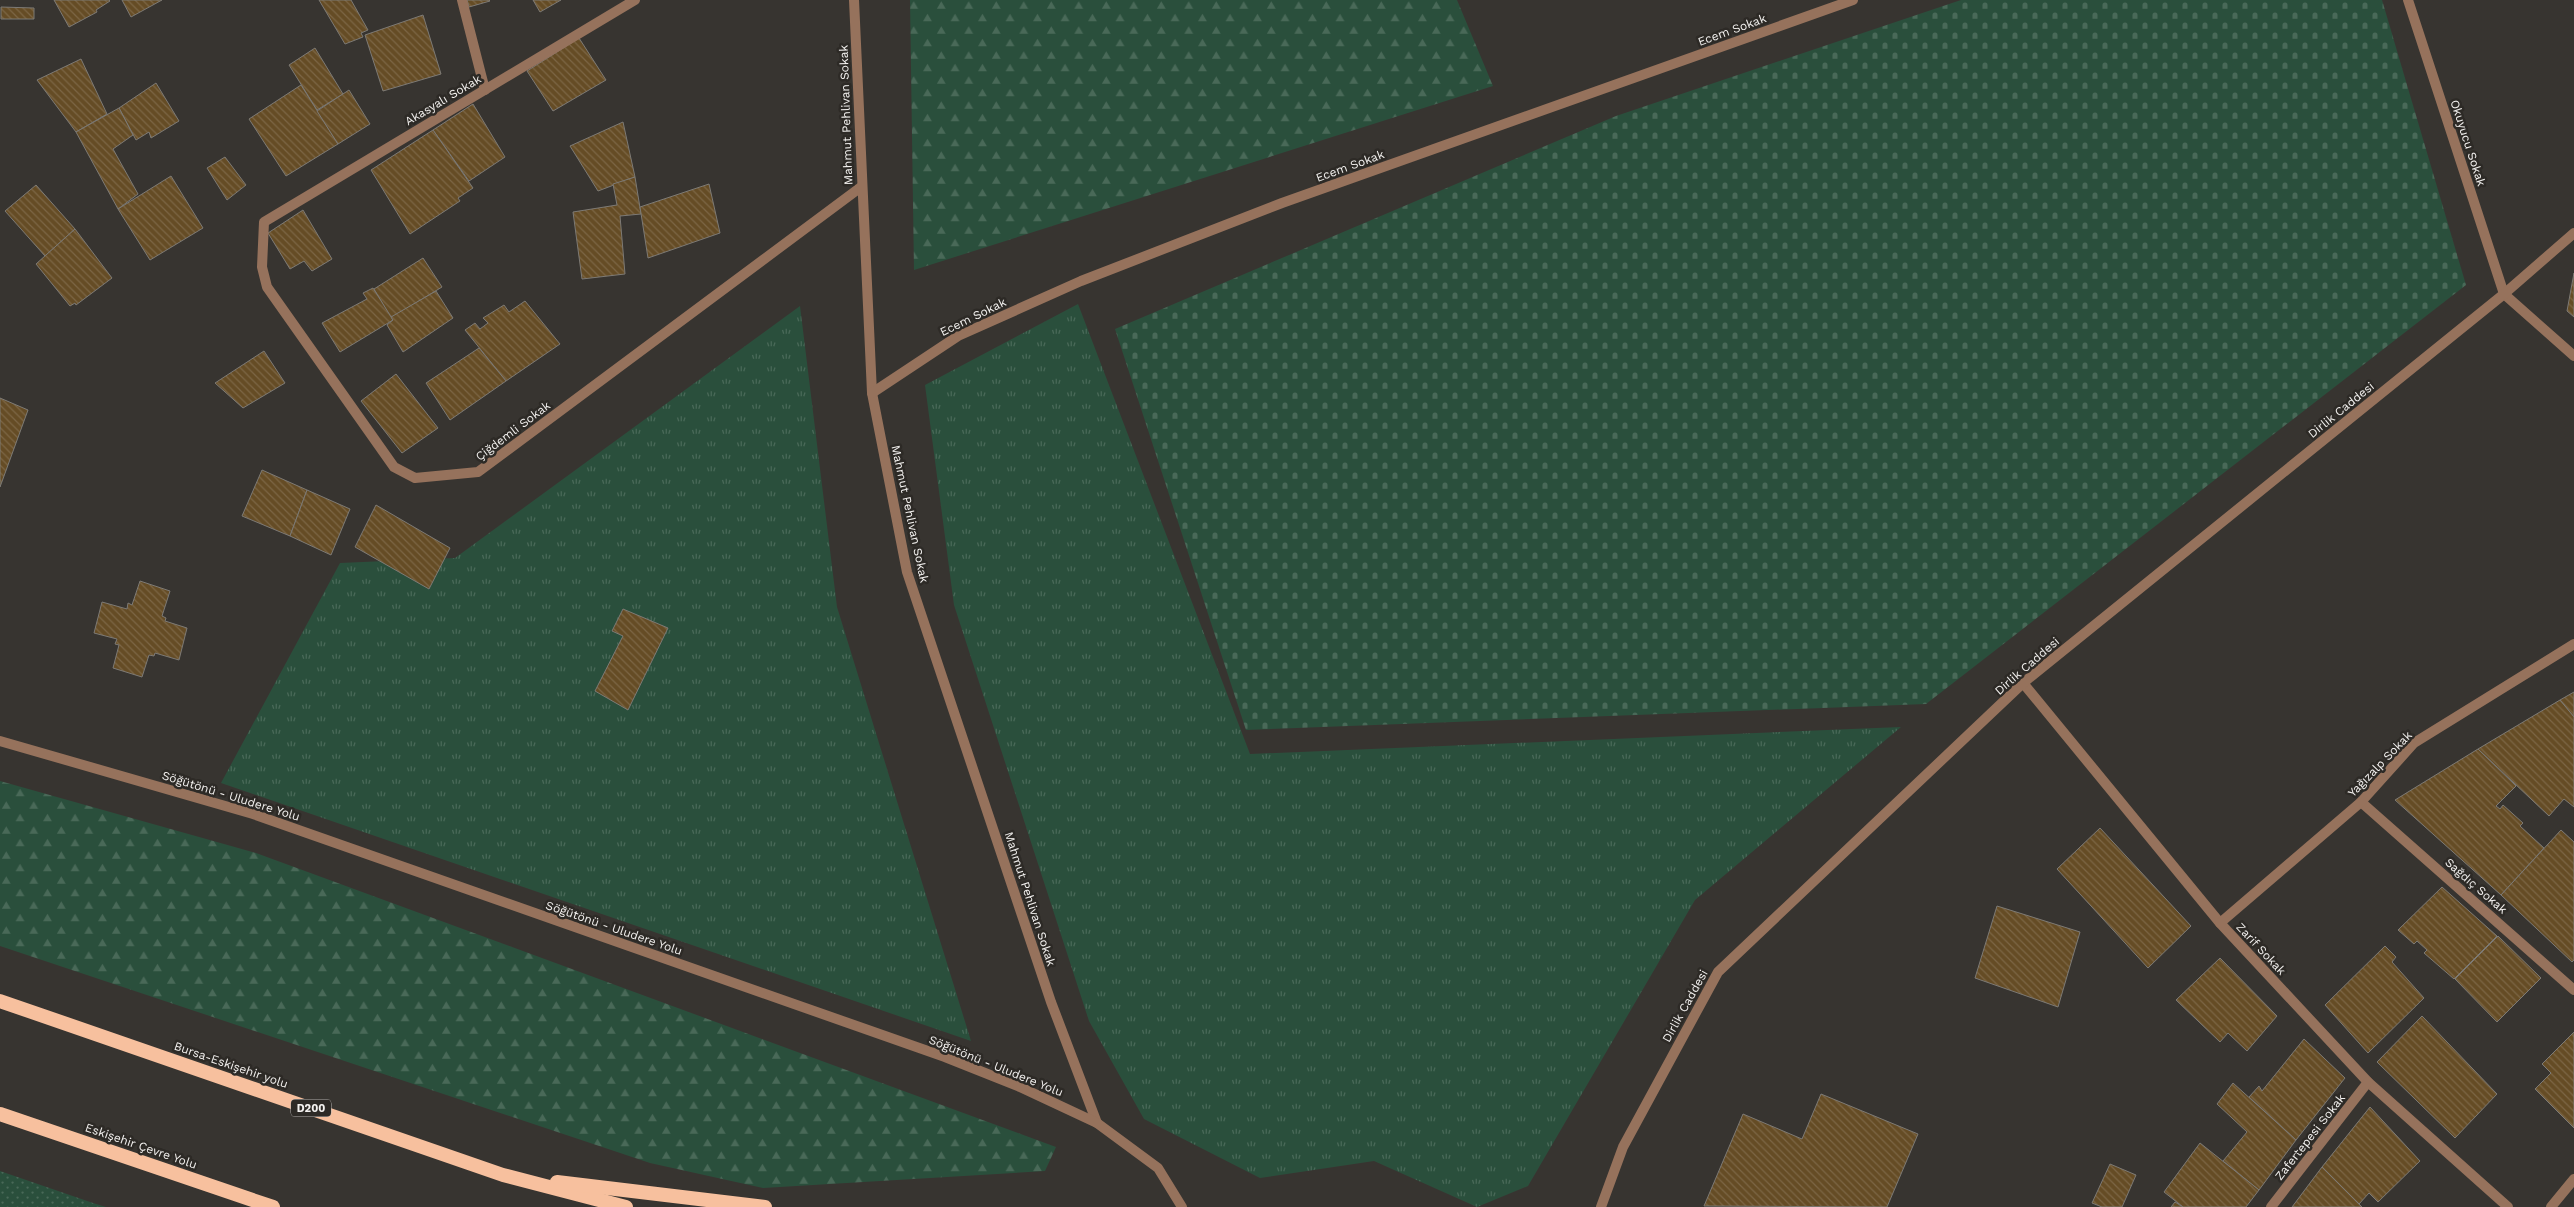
<svg xmlns="http://www.w3.org/2000/svg" width="2574" height="1207" viewBox="0 0 2574 1207" font-family="'Work Sans',sans-serif">
  <style>
    .grass { fill: url(#grass-tufts) }
    .forest { fill: url(#forest-firs) }
    .cemetery { fill: url(#cemetery-stones) }
    .park { fill: url(#park-dots) }
    .building { fill: url(#building-back-hatch); stroke: #7d7a75 }
    .lines { fill: none; stroke-linecap: round; stroke-linejoin: round }
    .minor { stroke: #96725c; stroke-width: 10 }
    .tertiary { stroke: #96725c; stroke-width: 10 }
    .trunk { stroke: #f7c09e; stroke-width: 14 }
    .labels { text-anchor: middle; stroke-width: 5; stroke-linejoin: round; paint-order: stroke }
    .shield { fill: #2d2a26; stroke: #b8b5b3; stroke-width: 1 }
    .shield-label { font-size: 11px; font-weight: bold; fill: #f3f1ef }
    .street-label { font-size: 12px; fill: #f3f1ef; stroke: #2d2a26 }
  </style>
  <defs>
    <pattern id="grass-tufts" width="24" height="20" patternUnits="userSpaceOnUse" patternTransform="scale(1.25)"><rect width="24" height="20" fill="#2a4f3c"/><path d="M3 7l-1-3M5 7V3M7 7l1-3M15 17l-1-3M17 17v-4M19 17l1-3" fill="none" stroke="#496958"/></pattern>
    <pattern id="forest-firs" width="22" height="20" patternUnits="userSpaceOnUse" patternTransform="scale(1.25)"><rect width="22" height="20" fill="#2a4f3c"/><path d="M5 1l3.5 6h-7zM16 11l3.5 6h-7z" fill="#496958"/></pattern>
    <pattern id="cemetery-stones" width="16" height="16" patternUnits="userSpaceOnUse" patternTransform="scale(1.25)"><rect width="16" height="16" fill="#2a4f3c"/><path d="M2 7V4a2 2 0 0 1 4 0v3zM10 15v-3a2 2 0 0 1 4 0v3z" fill="#496958"/></pattern>
    <pattern id="park-dots" width="8" height="8" patternUnits="userSpaceOnUse" patternTransform="scale(1.25)"><rect width="8" height="8" fill="#2a4f3c"/><path d="M2 2h.1M6 6h.1" fill="none" stroke="#496958" stroke-width="1.8" stroke-linecap="round"/></pattern>
    <pattern id="building-back-hatch" width="6" height="6" patternUnits="userSpaceOnUse" patternTransform="scale(1.25)"><rect width="6" height="6" fill="#654c25"/><path d="M-1 5l2 2M0 0l6 6M5-1l2 2" fill="none" stroke="#7c6645"/></pattern>
  </defs>
  <rect width="100%" height="100%" fill="#373430"/>
  <g class="grass">
    <polygon points="1078,304 1250,754 1901,727 1695,900 1528,1186 1477,1207 1374,1161 1260,1178 1144,1119 1089,1021 954,605 925,385"/>
    <polygon points="800,306 837,607 971,1041 221,783 340,563 455,558"/>
  </g>
  <g class="forest">
    <polygon points="910,0 1457,0 1493,86 914,270"/>
    <polygon points="0,781 256,853 1056,1147 1045,1171 763,1188 650,1163 0,946"/>
  </g>
  <polygon class="cemetery" points="1961,0 2382,0 2466,285 1926,704 1246,730 1115,329 1616,116"/>
  <polygon class="park" points="0,1171 93,1203 106,1207 0,1207"/>
  <g class="building">
    <polygon points="54,0 109,0 110,1 96,10 97,12 69,27"/>
    <polygon points="122,0 162,0 131,17"/>
    <polygon points="319,0 351,0 368,30 361,33 363,37 345,44"/>
    <polygon points="467,0 489,0 490,1 469,7"/>
    <polygon points="533,0 561,0 540,12"/>
    <polygon points="1,7 34,8 34,19 1,19"/>
    <polygon points="423,15 441,74 383,91 365,35"/>
    <polygon points="579,38 606,80 553,111 527,71"/>
    <polygon points="315,48 343,94 317,110 289,65"/>
    <polygon points="81,59 107,114 76,132 37,80"/>
    <polygon points="156,83 179,121 151,138 149,132 136,140 119,108"/>
    <polygon points="301,85 338,144 286,176 249,119"/>
    <polygon points="349,90 370,124 338,144 317,111"/>
    <polygon points="473,104 505,157 469,181 433,130"/>
    <polygon points="119,108 133,135 113,149 138,194 118,209 76,132"/>
    <polygon points="623,122 635,177 598,191 570,146"/>
    <polygon points="433,130 473,188 458,198 460,201 410,234 371,170"/>
    <polygon points="225,157 246,185 227,200 207,168"/>
    <polygon points="171,176 203,228 150,260 118,209"/>
    <polygon points="635,177 641,214 620,216 625,274 582,279 573,212 617,205 613,184"/>
    <polygon points="709,184 720,233 648,258 640,207"/>
    <polygon points="36,185 75,229 45,256 5,211"/>
    <polygon points="303,210 332,259 312,271 304,261 290,269 268,233"/>
    <polygon points="75,229 112,278 76,305 75,303 70,306 36,264"/>
    <polygon points="423,258 442,287 391,318 374,289"/>
    <polygon points="2574,273 2574,317 2567,311"/>
    <polygon points="373,288 393,320 340,352 322,323 367,299 363,293"/>
    <polygon points="436,291 453,318 403,352 387,325 393,320 391,317"/>
    <polygon points="525,301 560,344 506,381 465,330 475,323 480,329 488,323 483,318 504,305 509,312"/>
    <polygon points="479,348 506,381 450,420 426,383"/>
    <polygon points="264,351 285,383 243,408 215,383"/>
    <polygon points="396,374 438,428 402,453 361,401"/>
    <polygon points="0,398 28,410 0,487"/>
    <polygon points="262,470 307,490 290,536 242,516"/>
    <polygon points="307,490 350,509 331,555 290,536"/>
    <polygon points="376,505 450,548 429,589 355,547"/>
    <polygon points="140,581 170,591 162,616 166,618 165,621 187,628 179,660 155,653 154,656 149,655 142,677 113,668 119,645 115,644 117,639 94,633 102,602 127,609 128,603 132,605"/>
    <polygon points="623,609 668,628 628,710 595,691 623,636 612,631"/>
    <polygon points="2574,692 2574,717 2560,700"/>
    <polygon points="2560,700 2574,717 2574,807 2564,799 2549,816 2478,749"/>
    <polygon points="2478,749 2516,786 2496,806 2500,809 2503,805 2523,823 2520,826 2544,848 2501,895 2395,800"/>
    <polygon points="2100,828 2191,926 2148,968 2057,869"/>
    <polygon points="2561,830 2574,842 2574,960 2572,962 2501,895"/>
    <polygon points="2442,887 2497,936 2454,979 2424,953 2427,950 2417,941 2414,944 2398,930"/>
    <polygon points="1997,906 2080,932 2058,1007 1975,978"/>
    <polygon points="2498,936 2541,978 2497,1022 2455,979"/>
    <polygon points="2385,946 2396,957 2392,962 2424,998 2368,1053 2325,1005"/>
    <polygon points="2220,958 2277,1016 2247,1051 2228,1033 2220,1042 2176,1000"/>
    <polygon points="2422,1016 2497,1094 2455,1138 2377,1062"/>
    <polygon points="2574,1032 2574,1128 2535,1089 2551,1073 2542,1064"/>
    <polygon points="2304,1039 2345,1078 2296,1140 2249,1097 2259,1086 2262,1091"/>
    <polygon points="2233,1083 2296,1140 2259,1190 2223,1161 2247,1132 2217,1104"/>
    <polygon points="1821,1094 1918,1134 1887,1207 1704,1206 1743,1114 1802,1139"/>
    <polygon points="2370,1107 2420,1161 2378,1202 2369,1193 2359,1204 2322,1167"/>
    <polygon points="2200,1143 2259,1190 2246,1207 2183,1207 2164,1192"/>
    <polygon points="2110,1164 2136,1175 2122,1207 2102,1207 2092,1203"/>
    <polygon points="2322,1167 2362,1207 2292,1207"/>
    <polygon points="2175,1202 2183,1207 2171,1207"/>
  </g>
  <g class="lines">
    <g class="minor">
      <polyline points="462,0 485,90"/>
      <polyline points="635,0 264,222 262,267 267,287 394,467 415,478 478,472 861,187"/>
      <polyline points="854,0 872,393 907,572 1051,1002 1097,1123"/>
      <polyline points="2408,0 2504,294 2574,356"/>
      <polyline points="872,393 958,336 1081,281 1282,203 1853,0"/>
      <polyline points="2023,683 2220,923 2368,1082 2508,1207"/>
      <polyline points="2361,802 2574,990"/>
      <polyline points="2220,923 2361,802 2414,743 2574,644"/>
      <polyline points="2271,1207 2368,1082"/>
      <polyline points="2551,1207 2574,1179"/>
    </g>
    <g class="tertiary">
      <polyline points="0,741 253,814 945,1057 1020,1087 1097,1123 1158,1168 1182,1207"/>
      <polyline points="1601,1207 1623,1147 1718,972 2023,683 2504,294 2574,233"/>
    </g>
    <g class="trunk">
      <polyline points="0,1001 503,1175 626,1207"/>
      <polyline points="0,1114 273,1207"/>
      <polyline points="557,1182 765,1207"/>
    </g>
  </g>
  <g class="labels">
    <rect class="shield" x="291" y="1099.5" width="40" height="17" rx="4"/>
    <g class="shield-label">
      <text x="311" y="1112">D200</text>
    </g>
    <g class="street-label">
      <text transform="translate(1732 30) rotate(-20)" y="4">Ecem Sokak</text>
      <text transform="translate(443 100) rotate(-31)" y="4">Akasyalı Sokak</text>
      <text transform="translate(846 115) rotate(-92)" y="4">Mahmut Pehlivan Sokak</text>
      <text transform="translate(2468 143) rotate(72)" y="4">Okuyucu Sokak</text>
      <text transform="translate(1350 166) rotate(-20)" y="4">Ecem Sokak</text>
      <text transform="translate(973 317) rotate(-26)" y="4">Ecem Sokak</text>
      <text transform="translate(2341 410) rotate(-39)" y="4">Dirlik Caddesi</text>
      <text transform="translate(513 431) rotate(-37)" y="4">Çiğdemli Sokak</text>
      <text transform="translate(910 514) rotate(78)" y="4">Mahmut Pehlivan Sokak</text>
      <text transform="translate(2027 666) rotate(-41)" y="4">Dirlik Caddesi</text>
      <text transform="translate(2380 764) rotate(-46)" y="4">Yağızalp Sokak</text>
      <text transform="translate(231 796) rotate(17)" y="4">Söğütönü - Uludere Yolu</text>
      <text transform="translate(2476 886) rotate(41)" y="4">Sağdıç Sokak</text>
      <text transform="translate(1030 899) rotate(72)" y="4">Mahmut Pehlivan Sokak</text>
      <text transform="translate(614 928) rotate(19)" y="4">Söğütönü - Uludere Yolu</text>
      <text transform="translate(2261 949) rotate(47)" y="4">Zarif Sokak</text>
      <text transform="translate(1685 1006) rotate(-61)" y="4">Dirlik Caddesi</text>
      <text transform="translate(231 1065) rotate(19)" y="4">Bursa-Eskişehir yolu</text>
      <text transform="translate(996 1066) rotate(22)" y="4">Söğütönü - Uludere Yolu</text>
      <text transform="translate(2310 1137) rotate(-52)" y="4">Zafertepesi Sokak</text>
      <text transform="translate(141 1146) rotate(19)" y="4">Eskişehir Çevre Yolu</text>
    </g>
  </g>
</svg>
